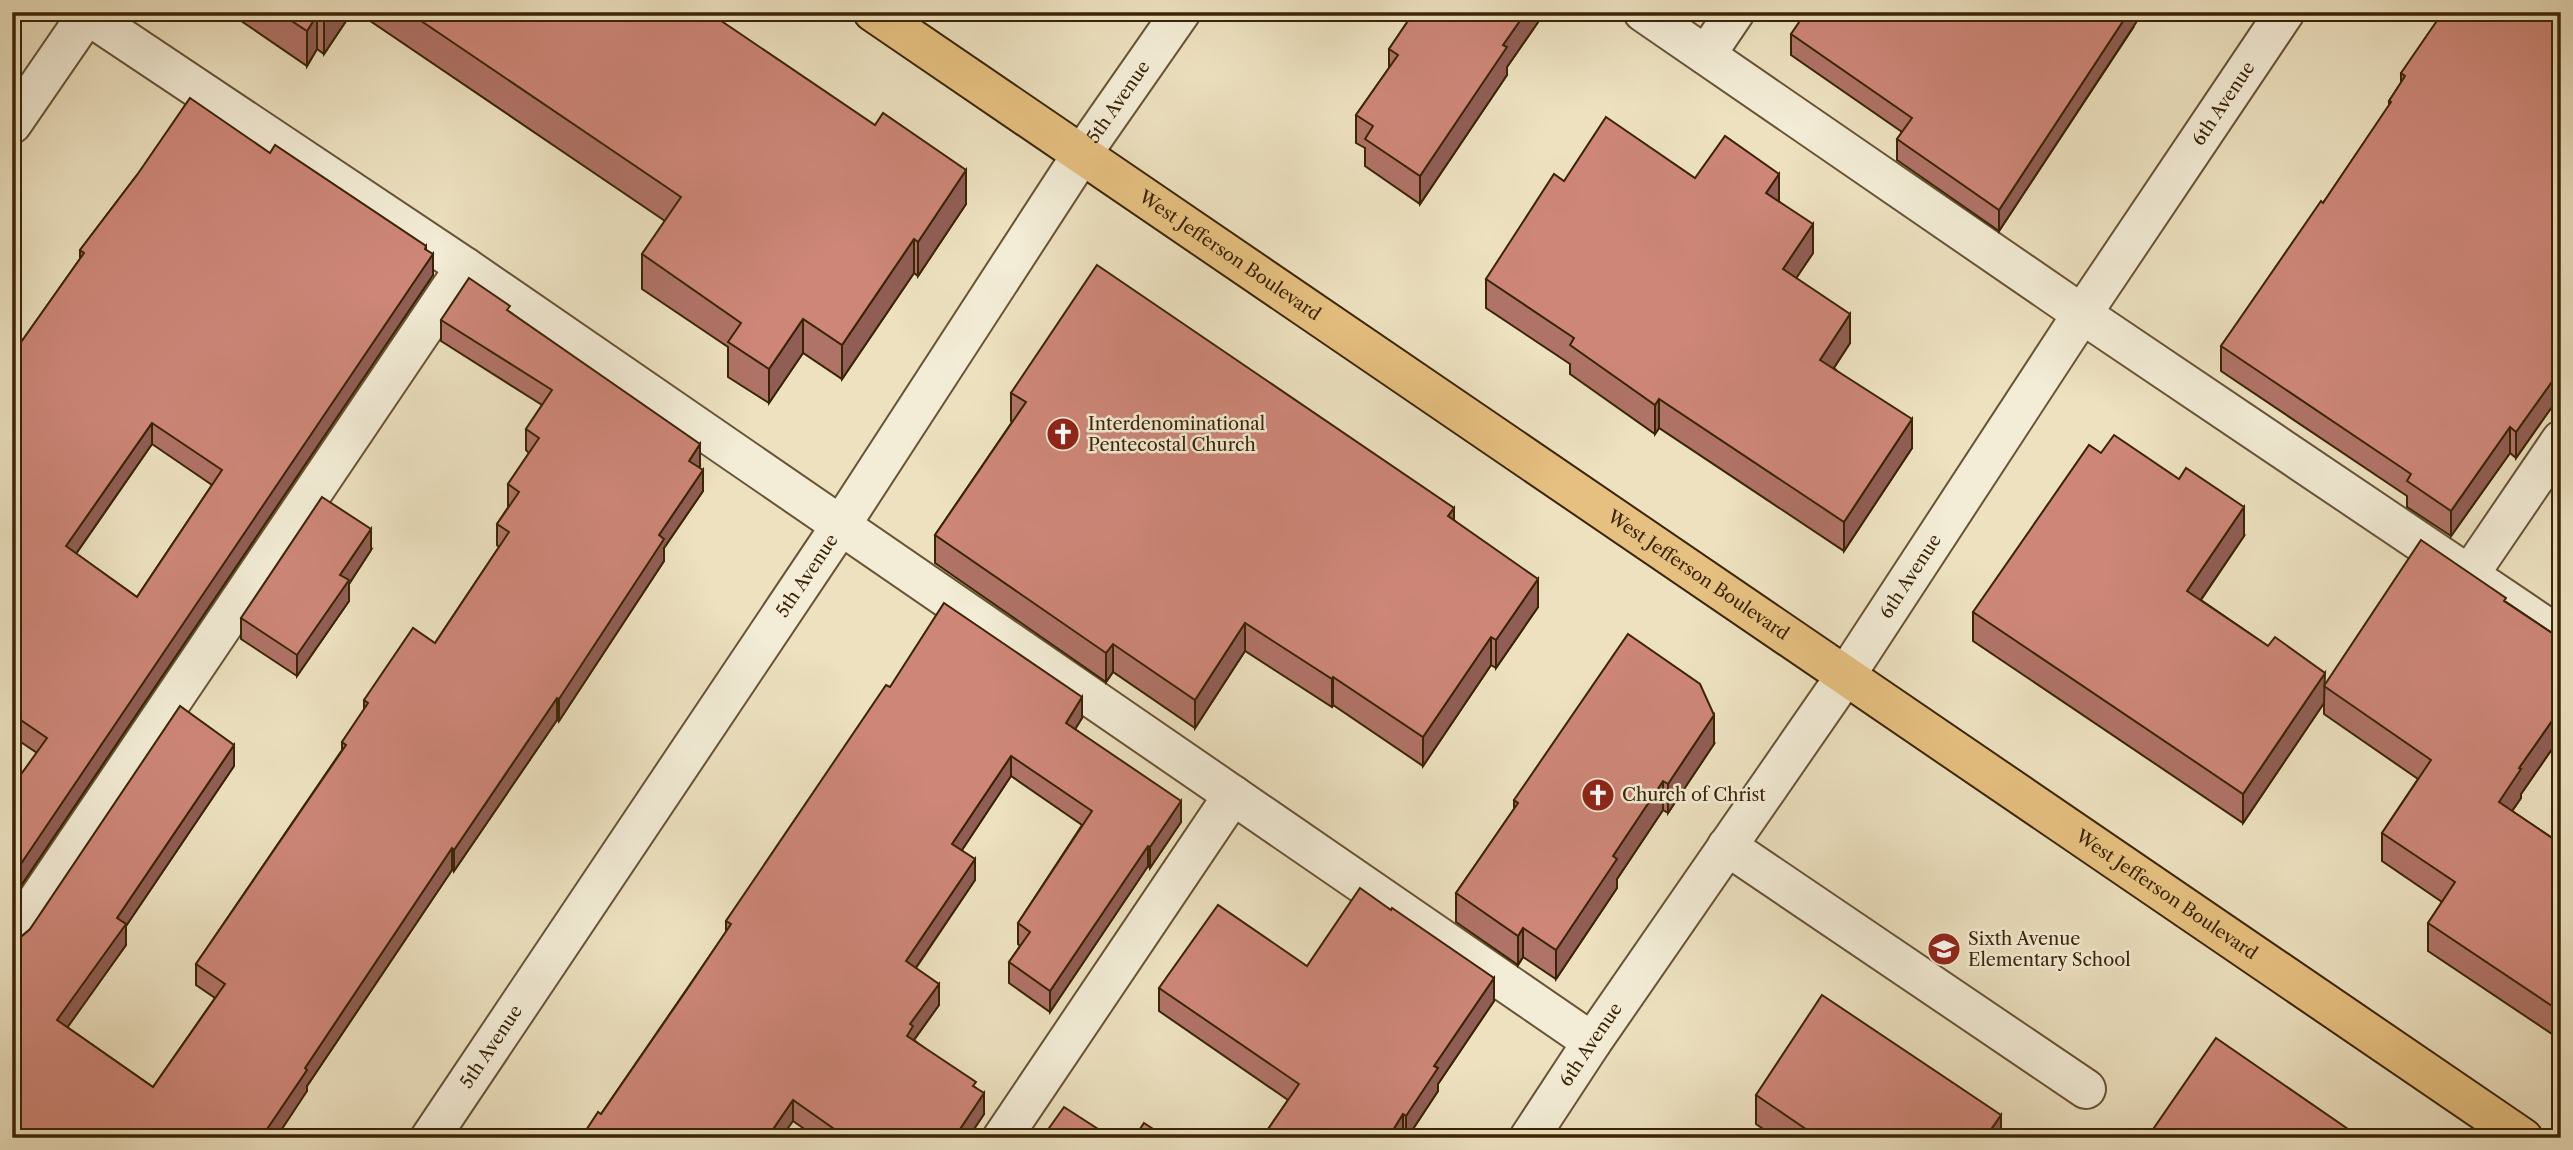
<svg xmlns="http://www.w3.org/2000/svg" width="2573" height="1150" viewBox="0 0 2573 1150" font-family="'Libre Caslon Text',serif">
  <style>
    .lines { fill: none; stroke-linecap: round; stroke-linejoin: round }
    .minor-casing { stroke: #685334; stroke-width: 42 }
    .major-casing { stroke: #3b2405; stroke-width: 42 }
    .minor { stroke: #f3ecd6; stroke-width: 38 }
    .major { stroke: #e6c080; stroke-width: 38 }
    .wall { fill: #b07367; stroke: #3b2405; stroke-width: 2; fill-rule: evenodd }
    .shaded-wall { fill: #905e54; stroke: #3b2405; stroke-width: 2 }
    .building { fill: #cd8678; stroke: #3b2405; stroke-width: 2; fill-rule: evenodd }
    .labels { text-anchor: middle; stroke-width: 5; stroke-linejoin: round; paint-order: stroke }
    .street-label { font-size: 18px; fill: #3b2405; stroke: #f3ecd6 }
    .poi-label { font-size: 18px; fill: #3b2405; stroke: #f3ecd6; text-anchor: start }
  </style>
  <rect width="100%" height="100%" fill="#ede1c0"/>
  <filter id="stains"><feTurbulence type="fractalNoise" baseFrequency=".00286" numOctaves="4"/><feColorMatrix values="0 0 0 0 .2 0 0 0 0 .09 0 0 0 0 .02 0 0 0 .5 -.17"/></filter>
  <radialGradient id="worn" r=".72"><stop offset=".6" stop-color="#630" stop-opacity="0"/><stop offset="1" stop-color="#630" stop-opacity=".3"/></radialGradient>
  <g class="lines">
    <defs>
      <g id="minor">
        <polyline points="83,12 465,267 1592,1042"/>
        <polyline points="1643,12 2082,314 2561,637"/>
        <polyline points="1706,55 1735,12"/>
        <polyline points="12,124 89,12"/>
        <polyline points="2469,575 2561,440"/>
        <polyline points="1727,846 2086,1089"/>
        <polyline points="12,938 465,267"/>
        <path id="s1" d="M430,1138L841,525L1082,154L1181,12"/>
        <polyline points="1002,1138 1233,795"/>
        <path id="s2" d="M1529,1138L1592,1042L1846,675L2082,314L2285,12"/>
      </g>
      <g id="major">
        <path id="s3" d="M873,12L2523,1138"/>
      </g>
    </defs>
    <use href="#minor" class="minor-casing"/>
    <use href="#major" class="major-casing"/>
    <use href="#minor" class="minor"/>
    <use href="#major" class="major"/>
  </g>
  <g class="wall">
    <polygon points="228,12 352,12 324,54 317,49 307,66"/>
    <polygon points="357,12 708,12 966,204 918,276 914,273 842,379 803,353 769,403 728,377 728,347 642,289 642,254 665,221"/>
    <polygon points="1401,12 1545,12 1507,67 1507,75 1420,204 1365,166 1365,148 1356,143 1356,115 1389,68 1389,49 1410,18"/>
    <polygon points="2561,12 2561,394 2516,458 2510,453 2451,536 2407,507 2407,496 2221,371 2221,346 2323,203 2389,106 2389,101 2401,83 2401,73"/>
    <polygon points="2133,28 1999,231 1897,160 1897,139 1902,132 1791,55 1791,34"/>
    <path d="M270,153L426,250L433,275L12,899V787L37,753L12,736V355L80,259V250L137,175ZM152,444L212,485L137,597L76,554Z"/>
    <polygon points="1695,178 1779,201 1813,253 1796,278 1850,343 1834,368 1912,448 1844,551 1659,428 1655,434 1570,374 1570,364 1486,308 1486,279 1564,181"/>
    <polygon points="510,312 700,466 699,467 703,491 664,548 664,561 559,721 557,720 454,871 452,870 307,1086 307,1091 12,1138 22,936 234,766 126,926 126,945 67,1027 153,1087 215,998 196,985 196,964 342,750 342,742 364,710 364,700 435,643 499,547 497,545 497,524 509,506 508,506 508,484 529,453 526,450 526,429 542,405 441,341 441,320"/>
    <polygon points="1011,393 1454,520 1538,607 1496,668 1491,665 1423,766 1333,705 1332,707 1245,651 1195,728 1113,672 1106,682 935,563 935,535 1012,422 1011,421"/>
    <polygon points="2244,536 2201,600 2325,685 2506,602 2561,639 2561,736 2521,794 2521,798 2512,811 2561,844 2561,1040 2428,951 2428,923 2442,902 2382,861 2382,833 2418,779 2324,714 2324,703 2243,823 1973,641 1973,612"/>
    <polygon points="371,550 349,584 349,601 297,676 241,639 241,618"/>
    <polygon points="890,687 1082,718 1075,729 1181,822 1150,868 1148,866 1050,1012 1009,983 1009,962 1020,946 1018,944 1018,923 1082,825 1011,776 962,850 975,880 916,968 939,1005 914,1040 976,1088 984,1114 968,1138 817,1138 793,1121 601,1114 726,932 726,921"/>
    <polygon points="1714,744 1668,813 1663,810 1617,879 1617,888 1556,979 1523,957 1518,965 1456,922 1456,893 1514,809 1514,800"/>
    <polygon points="1307,966 1494,1001 1438,1084 1438,1091 1407,1138 1262,1138 1288,1100 1159,1011 1159,988"/>
    <polygon points="1756,1095 2001,1133 2008,1138 1776,1138 1756,1124"/>
  </g>
  <g class="shaded-wall">
    <polygon points="329,12 352,12 324,54 324,19"/>
    <polygon points="1526,12 1545,12 1507,67 1507,75 1420,204 1420,176 1503,45"/>
    <polygon points="2129,12 2143,12 1999,231 1999,210"/>
    <polygon points="317,15 317,49 307,66 307,31"/>
    <polygon points="966,170 966,204 918,276 918,242"/>
    <polygon points="1779,174 1779,203 1766,193"/>
    <polygon points="1813,224 1813,253 1783,298 1783,269"/>
    <polygon points="914,239 914,273 842,379 842,345"/>
    <polygon points="426,246 426,264 433,254 433,275 12,899 12,877"/>
    <polygon points="1850,314 1850,343 1820,389 1820,360"/>
    <polygon points="803,319 803,353 769,403 769,369"/>
    <polygon points="2561,369 2561,394 2516,458 2516,432"/>
    <polygon points="1659,399 1659,428 1655,434 1655,405"/>
    <polygon points="1912,419 1912,448 1844,551 1844,522"/>
    <polygon points="152,423 152,444 66,568 66,546"/>
    <polygon points="2510,427 2510,453 2451,536 2451,511"/>
    <polygon points="700,444 700,466 689,482 689,461"/>
    <polygon points="703,470 703,491 664,548 664,561 559,721 559,699 659,535"/>
    <polygon points="2244,507 2244,536 2187,620 2187,591"/>
    <polygon points="1454,508 1454,536 1448,516"/>
    <polygon points="371,529 371,550 349,584 349,601 297,676 297,655 340,575"/>
    <polygon points="1538,579 1538,607 1496,668 1496,640"/>
    <polygon points="1245,623 1245,651 1195,728 1195,700"/>
    <polygon points="1491,637 1491,665 1423,766 1423,737"/>
    <polygon points="1113,644 1113,672 1106,682 1106,653"/>
    <polygon points="2325,673 2324,703 2243,823 2243,794"/>
    <polygon points="1333,677 1333,705 1332,707 1332,679"/>
    <polygon points="1082,697 1082,718 1066,744 1066,723"/>
    <polygon points="557,698 557,720 454,871 454,850"/>
    <polygon points="2561,708 2561,736 2521,794 2521,798 2499,830 2499,802 2519,768"/>
    <polygon points="1714,715 1714,744 1668,813 1668,784"/>
    <polygon points="234,745 234,766 126,926 126,945 57,1042 57,1020 117,918"/>
    <polygon points="1011,756 1011,776 952,865 952,844"/>
    <polygon points="1663,781 1663,810 1617,879 1617,888 1556,979 1556,950 1613,856"/>
    <polygon points="1181,801 1181,822 1150,868 1150,847"/>
    <polygon points="1148,846 1148,866 1050,1012 1050,991"/>
    <polygon points="452,848 452,870 307,1086 307,1091 276,1138 261,1138 305,1068"/>
    <polygon points="975,859 975,880 906,982 906,961"/>
    <polygon points="1523,928 1523,957 1518,965 1518,936"/>
    <polygon points="1494,978 1494,1001 1438,1084 1438,1091 1407,1138 1406,1138 1406,1116 1434,1066"/>
    <polygon points="939,984 939,1005 913,1041 907,1036 910,1024"/>
    <polygon points="984,1093 984,1114 968,1138 954,1138"/>
    <polygon points="793,1100 793,1121 781,1138 767,1138"/>
    <polygon points="1403,1114 1403,1138 1388,1138"/>
    <polygon points="2001,1115 2001,1138 1992,1128"/>
  </g>
  <g class="building">
    <polygon points="278,12 329,12 324,19 317,15 307,31"/>
    <polygon points="408,12 708,12 875,125 883,113 966,170 918,242 914,239 842,345 803,319 769,369 728,342 741,323 642,254 681,197"/>
    <polygon points="1414,12 1526,12 1503,45 1507,47 1420,176 1365,139 1373,126 1356,115 1398,55 1389,49"/>
    <polygon points="1806,12 1872,13 2129,12 1999,210 1897,139 1912,118 1791,34"/>
    <polygon points="2443,12 2561,12 2561,369 2516,432 2510,427 2451,511 2407,481 2411,474 2221,346 2321,201 2323,203 2391,102 2389,101 2405,76 2401,73"/>
    <path d="M190,98L270,153L275,145L426,246L425,249L433,254L12,877V787L47,738L12,714V355L84,253L80,250L137,175ZM152,423L222,470L137,597L66,546Z"/>
    <polygon points="1606,117 1695,178 1725,136 1779,174 1766,193 1813,224 1783,269 1850,314 1820,360 1912,419 1844,522 1659,399 1655,405 1570,345 1574,338 1486,279 1554,174 1564,181"/>
    <polygon points="1097,265 1454,508 1448,516 1538,579 1496,640 1491,637 1423,737 1333,677 1332,679 1245,623 1195,700 1113,644 1106,653 935,535 1026,402 1011,393"/>
    <polygon points="469,278 510,306 507,310 700,444 689,461 703,470 659,535 664,539 559,699 557,698 454,850 452,848 305,1068 307,1070 261,1138 12,1138 12,938 22,936 30,929 180,706 234,745 117,918 126,924 57,1020 153,1087 225,984 196,964 346,745 342,742 368,703 364,700 413,628 435,643 509,532 497,524 519,492 508,484 539,438 526,429 552,390 441,320"/>
    <polygon points="2114,435 2179,479 2186,468 2244,507 2187,591 2268,646 2275,637 2325,673 2243,794 1973,612 2089,445 2101,453"/>
    <polygon points="322,497 371,529 340,575 349,580 297,655 241,618"/>
    <polygon points="2421,540 2506,598 2504,601 2561,639 2561,708 2519,768 2521,769 2499,802 2561,844 2561,1012 2428,923 2455,882 2382,833 2431,760 2324,686"/>
    <polygon points="944,603 1082,697 1066,723 1181,801 1150,847 1148,846 1050,991 1009,962 1030,932 1018,923 1092,811 1011,756 952,844 975,859 906,961 939,984 910,1024 913,1026 907,1036 976,1082 973,1086 984,1093 954,1138 847,1138 793,1100 767,1138 581,1138 598,1112 601,1114 688,988 731,924 726,921 886,685 890,687"/>
    <polygon points="1628,634 1700,684 1714,715 1668,784 1663,781 1613,856 1617,859 1556,950 1523,928 1518,936 1456,893 1518,803 1514,800"/>
    <polygon points="1360,888 1391,910 1392,908 1494,978 1434,1066 1438,1068 1406,1116 1403,1114 1388,1138 1262,1138 1299,1084 1159,988 1218,905 1307,966"/>
    <polygon points="1822,995 2001,1115 1992,1128 2008,1138 1819,1138 1756,1095"/>
    <polygon points="2216,1038 2361,1138 2147,1138"/>
    <polygon points="1064,1107 1112,1138 1042,1138"/>
    <polygon points="1144,1123 1167,1138 1134,1138"/>
  </g>
  <defs>
    <symbol id="church-disc" viewBox="-11 -11 22 22"><circle r="9.5" fill="#8f2418" stroke="#f3ecd6"/><path d="M-1.2-6h2.4v3.5h3.3v2.4h-3.3V6h-2.4V-.1h-3.3v-2.4h3.3Z" fill="#fff"/></symbol>
    <symbol id="school-disc" viewBox="-11 -11 22 22"><circle r="9.5" fill="#8f2418" stroke="#f3ecd6"/><path d="M0-5L7-2L0 1L-7-2ZM-4 1L0 2.5L4 1V4Q0 6-4 4Z" fill="#fff"/></symbol>
  </defs>
  <g fill-rule="evenodd">
    <use href="#church-disc" x="1044" y="415" width="38" height="38"/>
    <use href="#church-disc" x="1579" y="776" width="38" height="38"/>
    <use href="#school-disc" x="1925" y="930" width="38" height="38"/>
  </g>
  <g class="labels">
    <g class="street-label">
      <text dy="6" stroke="none"><textPath href="#s1" startOffset="1244">5th Avenue</textPath></text>
      <text dy="6" stroke="none"><textPath href="#s2" startOffset="1246">6th Avenue</textPath></text>
      <text dy="6" stroke="none"><textPath href="#s3" startOffset="432">West Jefferson Boulevard</textPath></text>
      <text dy="6" stroke="none"><textPath href="#s3" startOffset="999">West Jefferson Boulevard</textPath></text>
      <text dy="6" stroke="none"><textPath href="#s1" startOffset="677">5th Avenue</textPath></text>
      <text dy="6" stroke="none"><textPath href="#s2" startOffset="679">6th Avenue</textPath></text>
      <text dy="6" stroke="none"><textPath href="#s3" startOffset="1566">West Jefferson Boulevard</textPath></text>
      <text dy="6" stroke="none"><textPath href="#s2" startOffset="112">6th Avenue</textPath></text>
      <text dy="6" stroke="none"><textPath href="#s1" startOffset="110">5th Avenue</textPath></text>
    </g>
    <g class="poi-label">
      <text x="1088" y="430">Interdenominational<tspan x="1088" dy="21">Pentecostal Church</tspan></text>
      <text x="1622" y="801">Church of Christ</text>
      <text x="1968" y="945">Sixth Avenue<tspan x="1968" dy="21">Elementary School</tspan></text>
    </g>
  </g>
  <rect width="2573" height="1150" fill="none" stroke="#ede1c0" stroke-width="42"/>
  <rect x="14" y="14" width="2545" height="1122" fill="none" stroke="#3b2405" stroke-width="3.5"/>
  <rect x="21" y="21" width="2531" height="1108" fill="none" stroke="#3b2405" stroke-width="2"/>
  <rect width="100%" height="100%" filter="url(#stains)"/>
  <rect width="100%" height="100%" fill="url(#worn)"/>
</svg>
